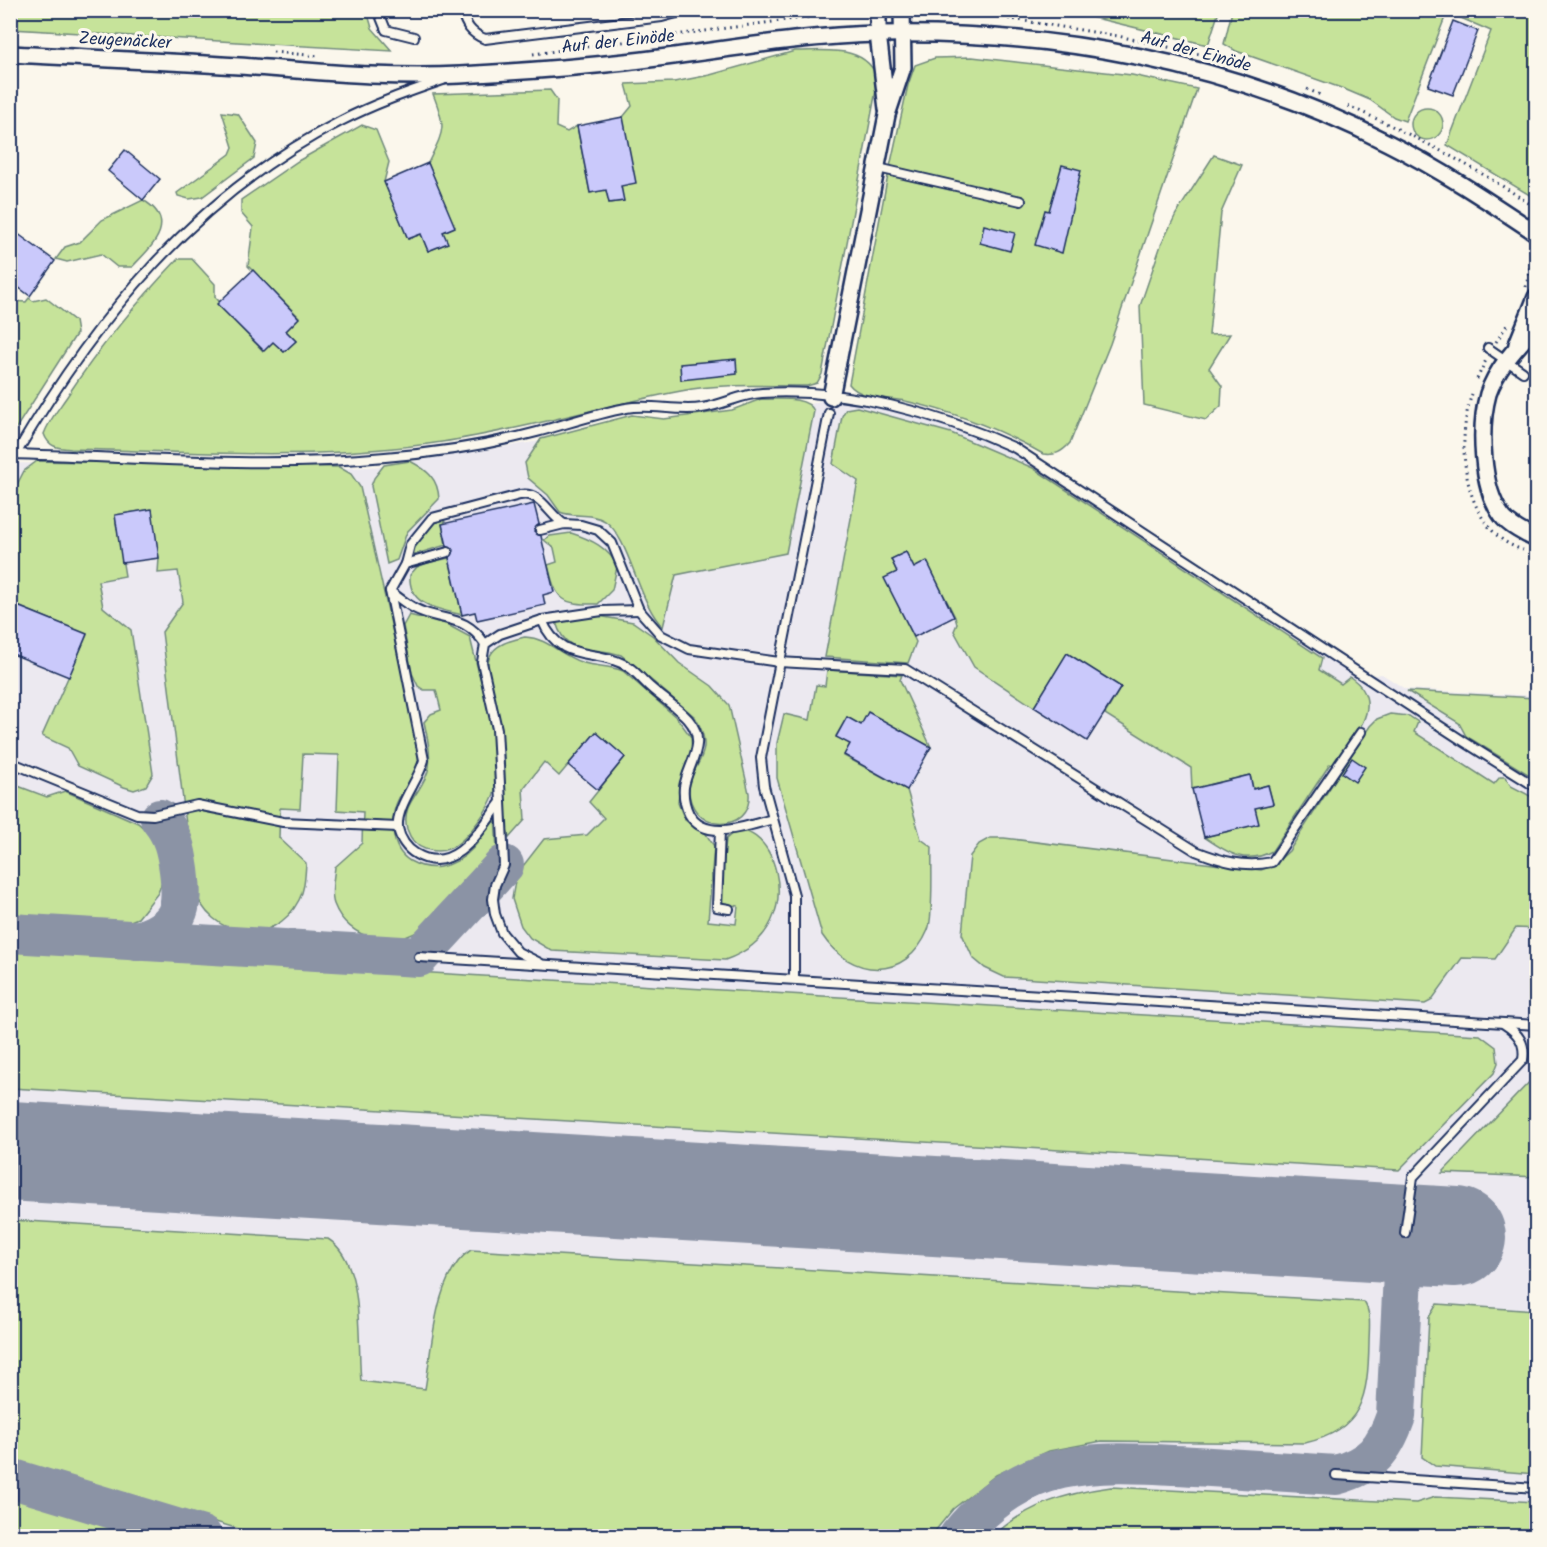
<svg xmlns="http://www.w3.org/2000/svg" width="1547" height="1547" viewBox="0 0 1547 1547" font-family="Kalam,sans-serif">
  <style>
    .built { fill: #ece9f0 }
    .green { fill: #c6e39a; stroke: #70897c; stroke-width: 1.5 }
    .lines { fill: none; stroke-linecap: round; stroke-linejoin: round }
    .taxiway { stroke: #8b93a5; stroke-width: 40 }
    .runway { stroke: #8b93a5; stroke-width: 100 }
    .building { fill: #cac9fb; stroke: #1b2f5e; stroke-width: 1.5 }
    .lane-casing { stroke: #1b2f5e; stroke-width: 12 }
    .street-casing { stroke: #1b2f5e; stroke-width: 20 }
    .path { stroke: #1b2f5e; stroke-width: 3; stroke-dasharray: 1.5 4.5; stroke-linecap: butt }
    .lane { stroke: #fbf7ec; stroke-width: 8 }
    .street { stroke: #fbf7ec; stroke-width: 15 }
    .labels { text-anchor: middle; stroke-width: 6; stroke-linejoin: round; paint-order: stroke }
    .street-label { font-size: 18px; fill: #1b2f5e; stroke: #fbf7ec }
  </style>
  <rect width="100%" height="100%" fill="#fbf7ec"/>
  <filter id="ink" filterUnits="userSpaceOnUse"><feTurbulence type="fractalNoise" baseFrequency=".0167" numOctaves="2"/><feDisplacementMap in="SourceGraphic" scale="12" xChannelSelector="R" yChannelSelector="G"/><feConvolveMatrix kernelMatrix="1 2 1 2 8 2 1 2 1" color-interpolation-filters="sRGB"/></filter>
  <g filter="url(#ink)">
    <polygon class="built" points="846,390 870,399 935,414 993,434 1040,458 1368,676 1382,674 1405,689 1536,696 1536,1536 11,1536 11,463 330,469 385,466 659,422 809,405"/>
    <g class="green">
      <polygon points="10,11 367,11 372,28 392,51 11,29"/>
      <polygon points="1066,11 1219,11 1208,45"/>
      <polygon points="1232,11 1536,11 1536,199 1447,145 1491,31 1447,12 1405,121 1394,117 1370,100 1344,89 1236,51 1224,44"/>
      <path d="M795,51C827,51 867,44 878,80L822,374L817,383L807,386C765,386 722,383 681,391C601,406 522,430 442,442C319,461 195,452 71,449C59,448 49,448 44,434C49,420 60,407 68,395C101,345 137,302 178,259H192L215,284V297L220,302L218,304L263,351L273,342L284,352L296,341L286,331L299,317L248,266L253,227L241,213V200L298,161L362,125L376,130L389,162L384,182L408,239L421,234L428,251L447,243L443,232L454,227L428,163C444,130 447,129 433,94L550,90L557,100L556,127L567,132L577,126L590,193L606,190L609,203L623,201L621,186L623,117L632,106L626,84L674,82L710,75Z"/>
      <path d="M972,57L1132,75L1197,89L1110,344L1070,443C1062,452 1055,456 1043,454C1000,429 954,412 905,401C888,398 860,399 849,384L886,185L908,85L915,65L935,58Z"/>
      <circle cx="1427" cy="124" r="16"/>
      <polygon points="222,112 238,114 257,143 254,158 202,197 189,199 178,196 177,193 230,154 233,147"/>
      <polygon points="1214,155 1242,165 1221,213 1209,335 1230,334 1209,368 1222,386 1221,406 1206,420 1144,405 1140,306 1161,245 1176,214"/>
      <path d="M143,200C180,222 151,247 132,267H117L101,254L67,262L56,259L65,247L80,242L102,220Z"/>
      <polygon points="29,298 33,301 46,298 75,321 77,333 11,436 11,301 26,302"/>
      <path d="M761,399C776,400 807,395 814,411L786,553L676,575L663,627C638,603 630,538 605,521C591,512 574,518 560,512L548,495L528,478L525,463L541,439L632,415L664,419L732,410Z"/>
      <path d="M857,407L951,433L1033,468L1322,658L1319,670L1341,684L1350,677C1389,703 1352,738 1334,766L1330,764L1272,851C1246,866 1226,852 1204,837L1258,824L1255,808L1273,804L1268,785L1253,789L1250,775L1192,789L1191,768L1105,714L1121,687L1067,654L1034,707L974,667L954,631L957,624L955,617L927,562L914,568L906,552L891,559L897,572L885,578L916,642L908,663L825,657L858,481L833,464L842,416L846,409Z"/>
      <path d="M37,461L339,467L351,474L360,487L419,748C419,757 418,767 414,775C411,784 403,790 399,798C389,817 390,849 410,861C419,866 429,869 440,867C469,862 482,838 495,815L497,851L424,927C395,950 348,941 334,904C330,893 334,878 335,867L362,843L363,812L337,810L339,755L303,754L300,809L280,808L279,838L306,863C305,876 305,889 299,900C274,949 209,939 194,888L162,632L183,602L178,571L158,573L159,558L151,509L115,515L125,576L98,581L103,607L131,630L153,774L146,786L134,790L124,787L78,766L68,748L42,736L87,635L11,603L10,498L24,471Z"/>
      <path d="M410,461C427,470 438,478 439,499L407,532L397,560L387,564L371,486L374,478L384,465Z"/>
      <path d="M444,518L445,523L442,524L446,545L413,555C416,538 428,524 444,518Z"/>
      <path d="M571,533C590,539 610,548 617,567L612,590L598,604C561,605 556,600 548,565L557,562L554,548L544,540L550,536Z"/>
      <path d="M449,558L462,615C438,609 408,606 410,575L417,567L427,563Z"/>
      <path d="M409,615L446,624L470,637C480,682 500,739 496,785C494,804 465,844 448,849C441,852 432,851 425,849C416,846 410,838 407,829C400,802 425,791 429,767C431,752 427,736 424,722L431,714L441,710L436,690H424L418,686L412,673L403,626Z"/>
      <path d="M598,616L633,622L653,636L679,663L712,686L729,705L749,793C750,808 743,820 727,823C700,827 683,802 691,778C695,767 703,759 704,747C705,736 701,727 695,717L621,655C593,645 566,658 556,622L559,620Z"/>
      <path d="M525,637C548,638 560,655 581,662C595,667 609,665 623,671L677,718L691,737L692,751L680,783L678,803L685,820L706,834L714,846L708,921L736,924L738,906L724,904L720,898L726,839C764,800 822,926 725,960L552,951L530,938L521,926L512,899L516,875L544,839L587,835L604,818L589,802L625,757L596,732L559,776L544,762L523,789L525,820L509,838C501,811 508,771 502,742C498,720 481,676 490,656C496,643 513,640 525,637Z"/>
      <path d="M827,670L902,675L900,680L931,747L868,713L861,725L847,717L836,736L850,744L844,756L907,790L921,839L932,847C931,866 934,915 928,930C906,982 851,979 822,935L777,778V743L784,714L810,720L816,685L825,686Z"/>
      <polygon points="1407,691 1536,698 1536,779 1466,736 1459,723"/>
      <polygon points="1390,714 1409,716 1418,722 1414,732 1494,784 1500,777 1505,777 1511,786 1536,799 1536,929 1516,928 1495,959 1462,958 1431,1001 1425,1004 1004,977 985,968 973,958 962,934 970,856 979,844 990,838 1004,838 1261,870 1272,866 1289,851 1370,726 1377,719"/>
      <polygon points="10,783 47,797 65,791 138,823 151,835 162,858 162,882 158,893 138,918 115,927 11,918"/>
      <polygon points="11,948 1480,1035 1496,1047 1498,1063 1494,1073 1399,1170 11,1088"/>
      <polygon points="1536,1075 1536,1177 1442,1173"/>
      <path d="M10,1220L328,1239C366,1262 357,1342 361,1381L425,1389C432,1350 434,1273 471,1250L1364,1302C1372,1314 1369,1329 1369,1343C1368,1396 1363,1430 1305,1443L1102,1441L1049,1451L996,1475L953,1509L931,1536H262L11,1460Z"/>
      <polygon points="1437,1304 1536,1311 1536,1474 1435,1466 1422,1457 1429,1317"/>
      <path d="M1111,1487L1416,1503L1435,1497L1536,1502V1536H993C1027,1505 1066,1493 1111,1487Z"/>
      <polygon points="11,1492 156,1536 11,1536"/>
    </g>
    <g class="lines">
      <g class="taxiway">
        <polyline points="10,933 419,957 504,865"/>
        <path d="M138,941C180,927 184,910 179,870C176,849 173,835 160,819"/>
        <polyline points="10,1478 202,1536"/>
        <path d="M959,1536C1026,1453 1099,1461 1195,1466C1242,1469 1289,1472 1336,1475C1372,1465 1384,1450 1396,1416L1405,1233"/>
      </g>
      <polyline class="runway" points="10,1151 1456,1237"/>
    </g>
    <g class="building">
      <polygon points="1453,21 1478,31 1453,95 1428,86"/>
      <polygon points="623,117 636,183 621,186 624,201 609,203 606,190 590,193 577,126"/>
      <polygon points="125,150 160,179 143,200 108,171"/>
      <polygon points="428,163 455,227 443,232 448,243 428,251 421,234 408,239 384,182"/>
      <polygon points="1062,165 1081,170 1062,253 1035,245 1045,210 1049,211"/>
      <polygon points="984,225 1015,233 1010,251 980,243"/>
      <polygon points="10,228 55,261 30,296 10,281"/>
      <polygon points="253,270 299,318 286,331 296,341 284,352 273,342 264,351 217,304"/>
      <polygon points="736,359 737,374 681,380 680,364"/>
      <polygon points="534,504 539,524 534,531 541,536 554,592 543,595 545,605 477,620 475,612 462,615 449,558 454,551 447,546 442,524"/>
      <polygon points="152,509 159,558 122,563 115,515"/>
      <polygon points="906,552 914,568 927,561 954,617 914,637 884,578 897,572 891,559"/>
      <polygon points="10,603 87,634 69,677 10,653"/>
      <polygon points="1067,653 1121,687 1087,741 1034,707"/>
      <polygon points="868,712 931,747 907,790 844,755 850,744 836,737 847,717 861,725"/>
      <polygon points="596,732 625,757 598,790 568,765"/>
      <polygon points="1352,758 1365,767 1355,782 1342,773"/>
      <polygon points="1250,775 1253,789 1268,785 1273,804 1255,808 1259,824 1204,837 1192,789"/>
    </g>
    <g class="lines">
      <defs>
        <g id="lane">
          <polyline points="378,10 386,30 414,37"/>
          <path d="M461,10C466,25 470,33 485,39L662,17L688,10"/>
          <polyline points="878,168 1021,201"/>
          <polyline points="1488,348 1523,372"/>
          <path d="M10,454C135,457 261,469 385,457C435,453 488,445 537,432C566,424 595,414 626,408C649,403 677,412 702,408C723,405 741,394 762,393C848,388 938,413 1015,448L1463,741L1536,787"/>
          <path d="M16,454C96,317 197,194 341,121C374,104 408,92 443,80"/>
          <path d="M540,530L564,524L581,525L598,530L612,543L639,610L661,635L689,649L779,662L905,669L1196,851C1221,861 1245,868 1272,862L1361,732"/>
          <path d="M448,552L405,564L390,591C400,599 411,608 423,612C449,622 466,616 485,644"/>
          <path d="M405,564L410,545L432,518L520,495C541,491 548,514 564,524"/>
          <path d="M390,591L424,760C418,782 396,806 398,828C400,839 407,849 416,854C455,877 482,827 501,802L497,729L482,662L485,644L500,634L542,620C561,666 598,646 630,668C637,673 643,681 650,687C662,698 677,707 688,719C709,743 688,763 684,787C683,797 685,806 689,814C705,843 749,825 773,819"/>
          <polyline points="542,620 602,611 639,610"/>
          <polyline points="10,762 137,814 153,815 197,805 283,822 398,827"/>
          <polyline points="501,802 504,865 495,885 493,899 495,914 502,933 518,952 540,963"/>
          <polyline points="720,830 717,907 729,909"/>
          <polyline points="419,957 1536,1025"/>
          <polyline points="794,979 794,895 764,786 761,758 829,413"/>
          <path d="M1405,1233L1413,1177L1523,1060C1526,1043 1518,1033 1504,1024"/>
          <polyline points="1336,1475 1536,1488"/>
        </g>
        <g id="street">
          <polyline points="878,10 878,34 887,109"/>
          <path d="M10,54C87,58 163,61 239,66C312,71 387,79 460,75C515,72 571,68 625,62C709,53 792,36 876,34C1053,30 1230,62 1388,143C1440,169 1488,201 1536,233"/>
          <path d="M1536,326C1518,346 1497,367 1488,394C1479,427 1481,488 1502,516C1508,525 1527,535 1536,539"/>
          <polyline points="1517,344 1536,297"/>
          <polyline points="831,397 887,115 903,67 902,10"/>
        </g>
      </defs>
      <use href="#lane" class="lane-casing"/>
      <use href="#street" class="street-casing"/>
      <g class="path">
        <polyline points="955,10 1118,36 1204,55"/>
        <polyline points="273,52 320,56"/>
        <polyline points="533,54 817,16 837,10"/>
        <polyline points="1210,57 1235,65"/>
        <polyline points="1307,89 1323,96"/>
        <path d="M1348,106C1414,135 1477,168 1536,208"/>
        <polyline points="1526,287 1534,246"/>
        <polyline points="1496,342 1507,325"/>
        <polyline points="1477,379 1487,358"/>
        <path d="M1472,394C1454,445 1464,532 1523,550"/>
      </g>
      <use href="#lane" class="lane"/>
      <use href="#street" class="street"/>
    </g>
  </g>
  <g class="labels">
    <g class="street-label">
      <text transform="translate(125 40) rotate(3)" y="6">Zeugenäcker</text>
      <text transform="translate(618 41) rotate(-6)" y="6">Auf der Einöde</text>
      <text transform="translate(1196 51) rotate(15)" y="6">Auf der Einöde</text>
    </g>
  </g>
  <rect width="1547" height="1547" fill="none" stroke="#fbf7ec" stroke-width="36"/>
  <rect x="18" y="18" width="1511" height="1511" fill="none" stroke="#1b2f5e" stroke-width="2" filter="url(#ink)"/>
</svg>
